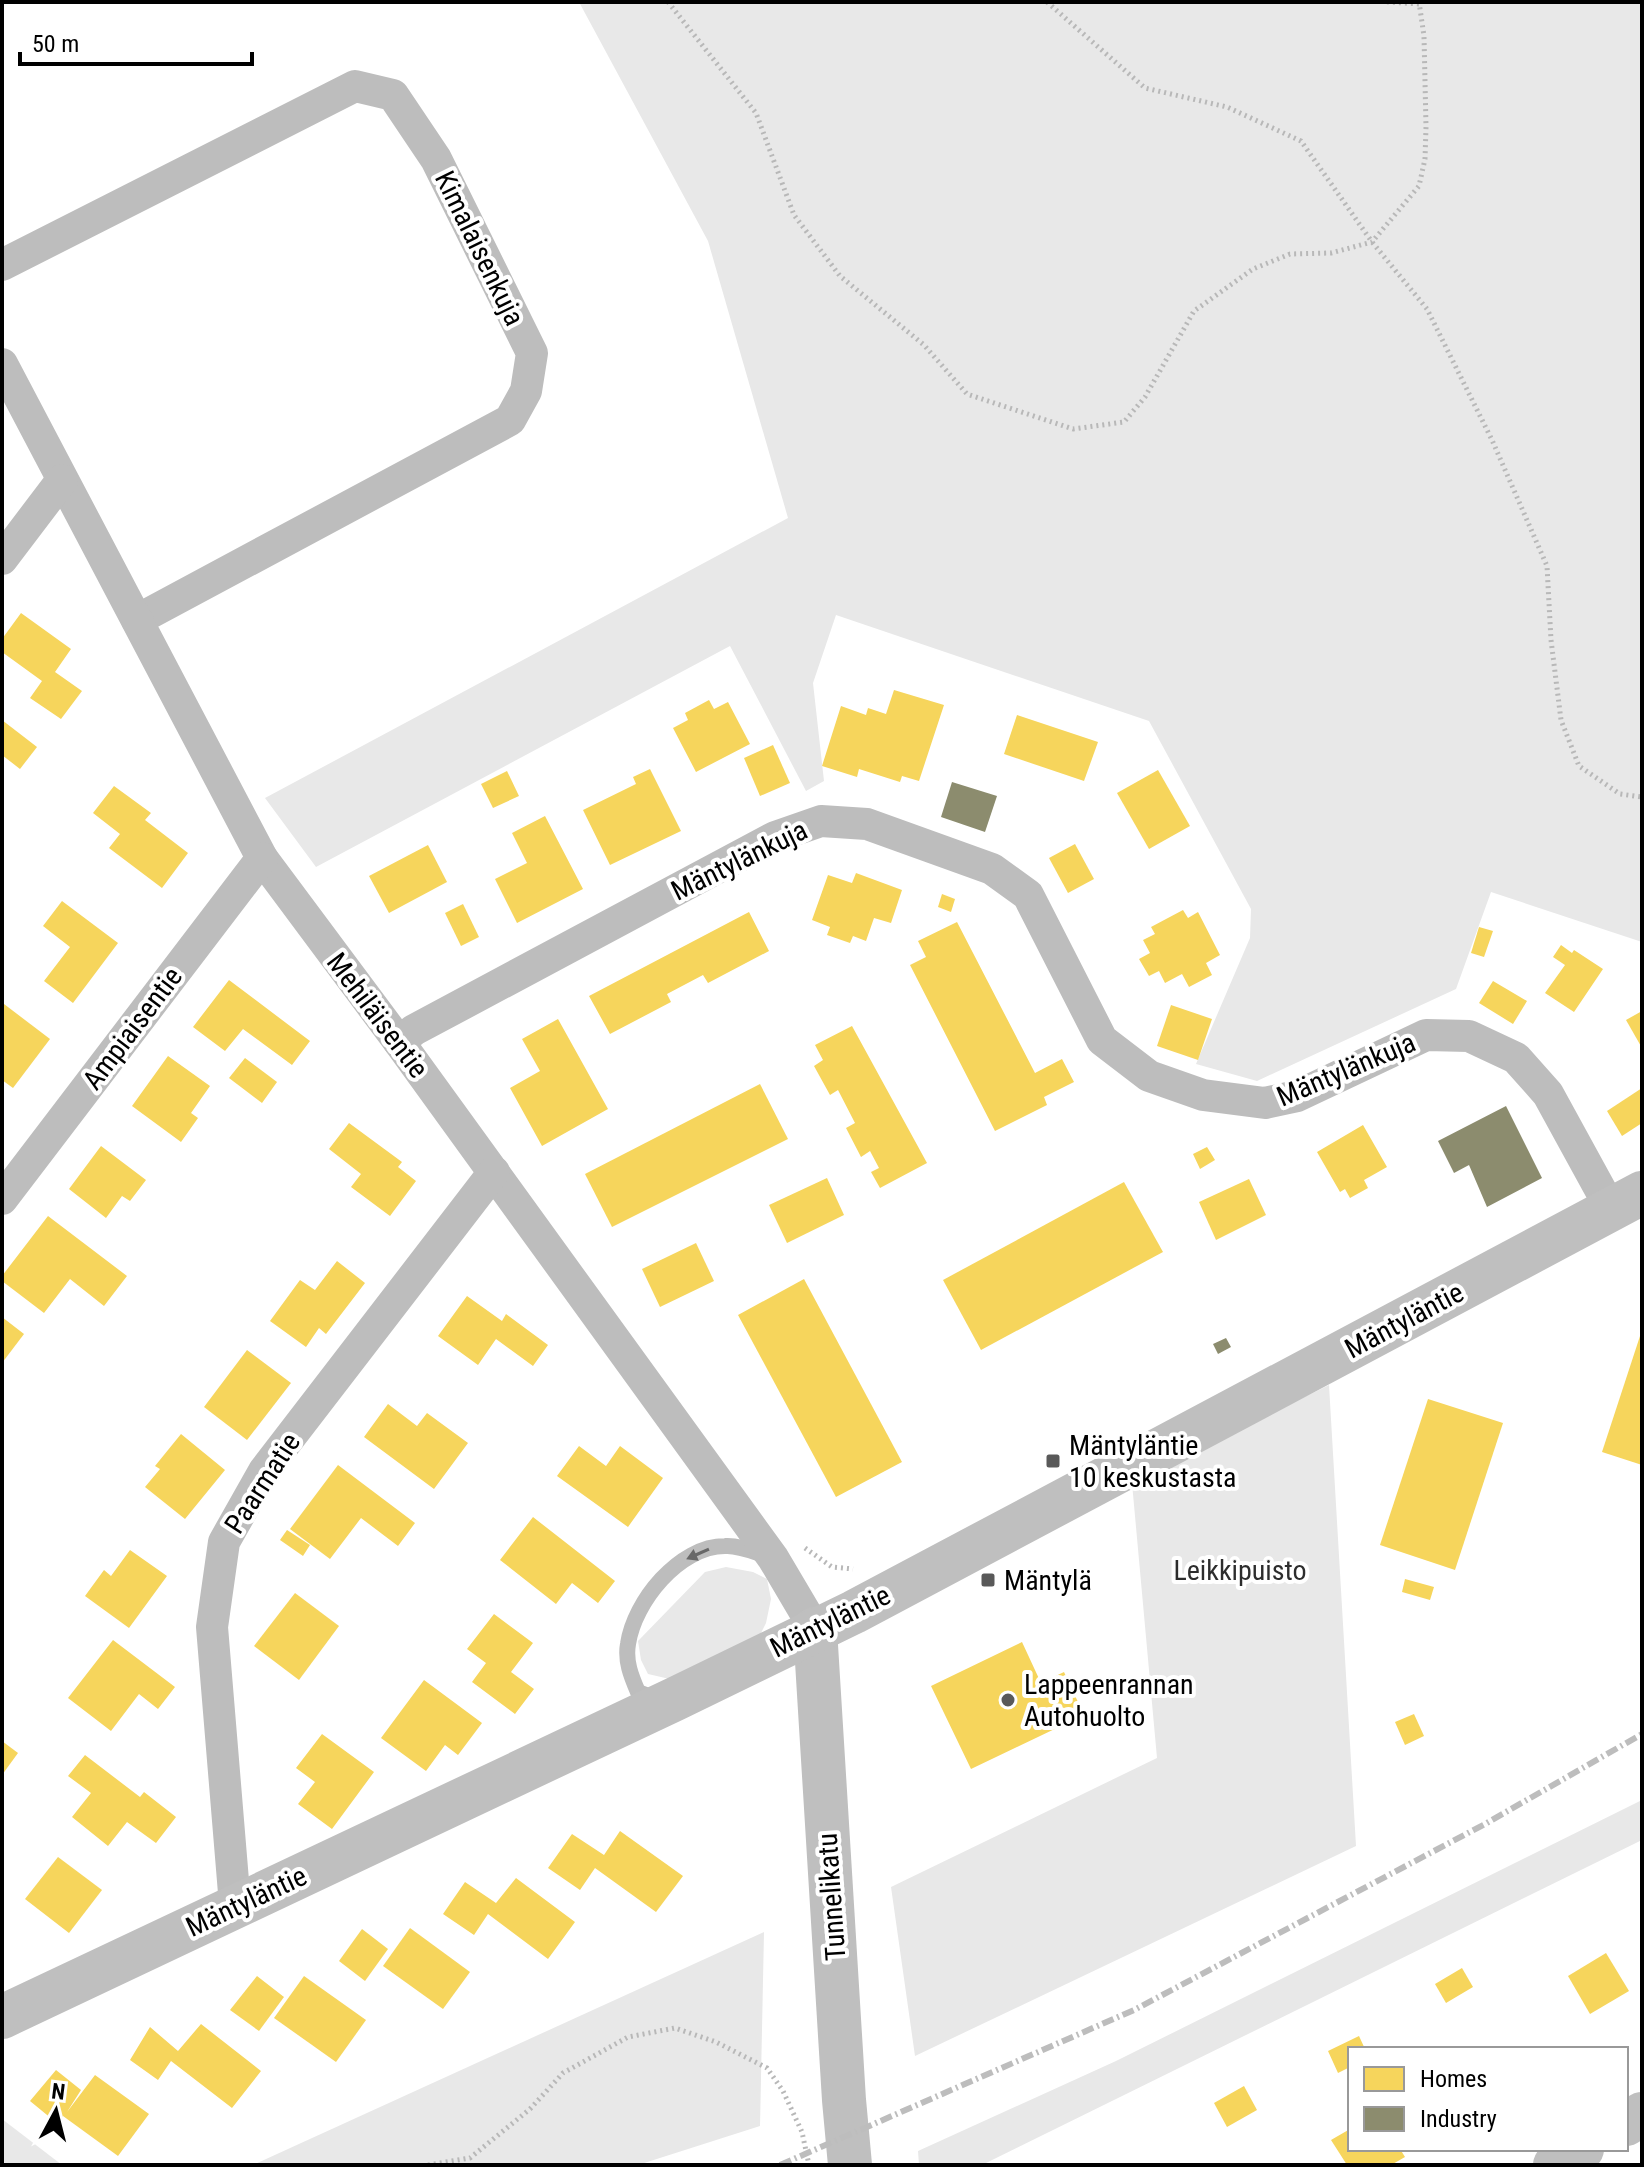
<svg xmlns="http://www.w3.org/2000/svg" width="1644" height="2167" viewBox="0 0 1644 2167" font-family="'Roboto Condensed',sans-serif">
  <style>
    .green { fill: #e8e8e8 }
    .homes { fill: #f6d55c }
    .industry { fill: #8c8c6e }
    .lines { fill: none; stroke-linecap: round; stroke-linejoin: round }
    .path { stroke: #b8b8b8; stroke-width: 5; stroke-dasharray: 2 4; stroke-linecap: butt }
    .lane { stroke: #bdbdbd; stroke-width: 16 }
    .street { stroke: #bdbdbd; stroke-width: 32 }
    .secondary { stroke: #bfbfbf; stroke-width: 44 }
    .rail { stroke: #bdbdbd; stroke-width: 6; stroke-dasharray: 12 4 2 4; stroke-linecap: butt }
    .oneway { fill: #686868 }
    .poi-dot { fill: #595959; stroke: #fff; stroke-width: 3 }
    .labels { text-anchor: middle; stroke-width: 8; stroke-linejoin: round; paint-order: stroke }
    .street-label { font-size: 28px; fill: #000; stroke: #fff }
    .poi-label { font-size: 28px; fill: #000; stroke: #fff; text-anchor: start }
    .park-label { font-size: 28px; fill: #2d2d2d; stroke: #fff }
  </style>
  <rect width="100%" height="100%" fill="#fff"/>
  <g class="green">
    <polygon points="579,2 1642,2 1642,942 1491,892 1456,989 1257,1081 1196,1064 1250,938 1251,909 1149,721 836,615 813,683 824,781 806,791 730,646 316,867 265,798 788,518 708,241"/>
    <polygon points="1329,1385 1356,1846 915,2056 891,1887 1157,1758 1132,1483"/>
    <polygon points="726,1567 753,1572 767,1579 771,1599 766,1623 756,1643 674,1680 648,1674 641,1660 638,1641 705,1572"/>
    <polygon points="1642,1800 1642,1840 982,2165 919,2165 918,2151 1116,2061"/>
    <polygon points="764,1932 760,2126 638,2165 253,2165"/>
    <polygon points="2,2119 62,2165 2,2165"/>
  </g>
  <g class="homes">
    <polygon points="21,613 71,649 55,672 82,691 61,719 30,698 42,681 2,652 2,639"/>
    <polygon points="894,690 944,705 919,781 902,776 900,782 859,769 857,777 822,766 841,706 866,715 868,708 886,714"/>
    <polygon points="709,700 714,709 728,702 750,744 696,772 673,728 688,720 685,713"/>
    <polygon points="1017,715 1098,742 1084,781 1004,754"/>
    <polygon points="2,720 37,747 20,769 2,755"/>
    <polygon points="773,745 790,783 760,796 744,758"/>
    <polygon points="650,769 681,831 610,865 583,810 636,784 633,777"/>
    <polygon points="1158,770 1190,826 1149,849 1117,793"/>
    <polygon points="507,771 519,796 493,808 481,784"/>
    <polygon points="114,786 151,813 145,820 188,853 162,888 109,848 120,834 93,813"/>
    <polygon points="545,816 583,889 517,923 495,879 527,863 512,833"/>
    <polygon points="1075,844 1094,879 1068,893 1049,858"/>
    <polygon points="428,845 447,882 389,913 369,876"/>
    <polygon points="856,873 902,890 891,923 874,918 866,941 853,936 850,943 827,935 830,927 812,920 828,875 852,883"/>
    <polygon points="942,894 955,899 951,912 938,907"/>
    <polygon points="62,901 118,943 73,1003 44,981 70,947 43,926"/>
    <polygon points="463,904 479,937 461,946 445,913"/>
    <polygon points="1183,910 1188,918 1198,912 1220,955 1206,963 1212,975 1189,987 1182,974 1165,983 1159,971 1149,976 1139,959 1150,953 1143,940 1155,934 1151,927"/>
    <polygon points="749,912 769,951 708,983 703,975 667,994 671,1002 610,1034 589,996"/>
    <polygon points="957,922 1035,1073 1062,1059 1074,1082 1044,1097 1047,1105 995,1131 910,965 926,957 918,941"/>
    <polygon points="1479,927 1493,931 1484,957 1471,953"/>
    <polygon points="1561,945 1572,953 1574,950 1603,969 1574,1012 1545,993 1565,965 1553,957"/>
    <polygon points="229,980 310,1041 292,1065 243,1029 225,1051 193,1027"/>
    <polygon points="1493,981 1527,1001 1513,1024 1479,1003"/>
    <polygon points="4,1004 50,1039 13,1088 2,1080 2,1007"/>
    <polygon points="1171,1005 1212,1019 1198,1060 1157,1046"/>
    <polygon points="1642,1011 1642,1048 1626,1020"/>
    <polygon points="558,1019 608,1109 542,1146 510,1088 540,1071 522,1039"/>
    <polygon points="852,1026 927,1163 880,1188 871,1172 879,1168 870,1151 861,1157 846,1128 855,1123 838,1090 830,1095 814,1066 823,1060 815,1045"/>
    <polygon points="168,1056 210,1086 191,1113 198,1118 181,1142 132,1106"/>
    <polygon points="245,1058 277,1082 262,1103 229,1078"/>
    <polygon points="760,1084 788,1139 612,1227 585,1174"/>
    <polygon points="1642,1088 1642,1123 1622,1136 1607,1111"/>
    <polygon points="349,1123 402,1162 398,1167 416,1181 390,1216 351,1187 361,1174 329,1149"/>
    <polygon points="1363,1125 1387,1167 1364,1180 1368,1188 1350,1198 1345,1189 1340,1192 1317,1152"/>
    <polygon points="101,1146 146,1180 130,1201 122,1196 106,1218 69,1189"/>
    <polygon points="1207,1147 1215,1160 1200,1169 1193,1154"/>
    <polygon points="827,1178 844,1215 787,1243 769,1205"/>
    <polygon points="1249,1179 1266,1215 1216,1240 1199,1202"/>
    <polygon points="1124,1182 1163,1252 981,1350 943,1280"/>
    <polygon points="48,1216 127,1276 104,1306 70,1279 44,1313 2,1281 2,1276"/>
    <polygon points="696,1243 714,1281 660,1307 642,1269"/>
    <polygon points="337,1261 365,1283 326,1334 319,1328 306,1347 270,1321 300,1280 315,1290"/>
    <polygon points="804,1279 902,1462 836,1497 738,1315"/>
    <polygon points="467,1296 502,1321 506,1314 548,1345 533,1366 496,1339 478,1365 438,1336"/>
    <polygon points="2,1317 24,1334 2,1363"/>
    <polygon points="1641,1333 1642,1333 1642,1465 1602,1452"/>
    <polygon points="247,1350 291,1383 247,1440 204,1407"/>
    <polygon points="1428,1399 1503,1423 1455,1570 1380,1545"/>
    <polygon points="388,1404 417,1426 427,1413 468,1443 434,1489 364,1437"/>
    <polygon points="181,1434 225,1470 185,1519 145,1487 160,1469 155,1466"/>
    <polygon points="579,1446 606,1466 620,1446 663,1478 628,1527 557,1476"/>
    <polygon points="338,1465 415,1523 398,1546 361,1518 330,1559 290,1529"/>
    <polygon points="533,1517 615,1581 598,1603 572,1583 556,1604 500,1560"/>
    <polygon points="287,1530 310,1545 303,1556 280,1540"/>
    <polygon points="130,1550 167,1576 129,1628 85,1596 104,1570 111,1576"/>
    <polygon points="1405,1579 1434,1587 1430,1600 1402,1592"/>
    <polygon points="295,1593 339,1626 299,1680 254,1646"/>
    <polygon points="494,1614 533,1643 511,1672 534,1689 515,1714 472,1682 486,1663 467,1649"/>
    <polygon points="113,1640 175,1687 158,1709 139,1694 111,1731 68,1698"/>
    <polygon points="1022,1642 1041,1683 1064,1672 1084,1715 971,1769 931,1686"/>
    <polygon points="424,1680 482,1723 458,1755 445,1745 426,1771 381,1738"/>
    <polygon points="1414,1714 1424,1736 1405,1745 1395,1722"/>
    <polygon points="322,1734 374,1772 332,1829 298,1804 315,1782 296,1768"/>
    <polygon points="2,1741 18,1753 2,1775"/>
    <polygon points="85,1755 140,1797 144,1792 176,1817 156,1843 127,1822 108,1846 72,1817 91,1793 68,1776"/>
    <polygon points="620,1831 683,1876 656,1912 595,1868 580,1890 548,1868 572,1834 604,1855"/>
    <polygon points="58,1857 102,1890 69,1933 25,1899"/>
    <polygon points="516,1878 575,1922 548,1959 488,1914 474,1935 443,1914 465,1882 496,1903"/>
    <polygon points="410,1928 470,1972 443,2009 383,1966"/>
    <polygon points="362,1929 388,1949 365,1981 339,1961"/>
    <polygon points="1606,1953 1629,1991 1590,2014 1568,1976"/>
    <polygon points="1462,1968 1473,1987 1446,2003 1435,1984"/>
    <polygon points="257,1976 284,1997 259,2031 230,2010"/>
    <polygon points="304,1976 366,2020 336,2062 274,2018"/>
    <polygon points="201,2024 261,2071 232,2108 171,2061 158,2080 130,2060 150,2027 178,2051"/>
    <polygon points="1359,2036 1365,2049 1350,2049 1350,2067 1338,2073 1328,2051"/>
    <polygon points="56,2070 81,2090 67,2112 95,2075 149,2114 118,2156 63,2116 58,2124 30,2101"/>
    <polygon points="1244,2086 1257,2110 1227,2127 1214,2103"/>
    <polygon points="1350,2129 1350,2149 1400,2149 1405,2157 1391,2165 1347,2165 1331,2140"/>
  </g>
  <g class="industry">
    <polygon points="952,782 997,796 985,832 941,817"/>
    <polygon points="1506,1106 1542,1178 1487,1207 1469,1165 1454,1173 1438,1141"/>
    <polygon points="1226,1338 1231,1347 1218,1354 1213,1344"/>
  </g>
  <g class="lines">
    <g class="path">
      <polyline points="668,2 756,113 794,215 840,276 924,345 967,394 1073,429 1124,422 1145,397 1194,311 1253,269 1290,254 1331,253 1372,242 1419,186 1425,159 1426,127 1424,36 1419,2"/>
      <polyline points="1047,2 1145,88 1227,107 1301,141 1372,242 1427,309 1492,440 1547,566 1551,640 1561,720 1579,766 1620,794 1642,797"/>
      <polyline points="1387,2 1420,4"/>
      <polyline points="805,1548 832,1567 853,1569"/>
      <polyline points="428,2165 470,2158 530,2109 563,2073 628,2037 675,2028 716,2042 767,2068 783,2091 802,2132 809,2165"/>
    </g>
    <path class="lane" d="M656,1699L638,1692C631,1676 625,1661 628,1644C634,1602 679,1546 725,1546C739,1545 754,1552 767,1556"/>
    <g class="street">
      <polyline points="2,265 355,86 393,95 436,159 532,353 526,391 510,420 137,620"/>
      <polyline points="2,364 262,858 399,1042 773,1558 815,1629"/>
      <polyline points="2,559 62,480"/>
      <polyline points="399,1042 414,1030 775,837 821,821 867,824 992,869 1028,895 1102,1040 1149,1076 1203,1095 1265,1103 1297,1096 1426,1035 1469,1036 1516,1058 1548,1094 1611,1209"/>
      <polyline points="2,1199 262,858"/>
      <polyline points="235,1905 212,1627 224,1542 264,1471 494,1172"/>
    </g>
    <g class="secondary">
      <polyline points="815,1629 844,2100 850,2165"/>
      <polyline points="2,2017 675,1699 854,1612 1642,1193"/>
      <polyline points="1626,2124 1642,2114"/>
      <polyline points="1555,2165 1582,2149"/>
    </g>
    <polyline class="rail" points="780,2165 1134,2010 1485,1824 1642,1734"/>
  </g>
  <defs><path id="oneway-solid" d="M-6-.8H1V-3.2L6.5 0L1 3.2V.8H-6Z" transform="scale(2)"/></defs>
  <use class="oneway" href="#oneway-solid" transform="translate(698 1554) rotate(156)"/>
  <g class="poi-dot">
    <rect x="1045" y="1453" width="16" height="16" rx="4"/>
    <rect x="980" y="1572" width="16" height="16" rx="4"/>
    <circle cx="1008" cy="1700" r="8"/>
  </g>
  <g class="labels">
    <g class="street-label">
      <text transform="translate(480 248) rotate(64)" y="10">Kimalaisenkuja</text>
      <text transform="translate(739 860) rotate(-26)" y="10">Mäntylänkuja</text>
      <text transform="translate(378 1015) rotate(53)" y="10">Mehiläisentie</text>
      <text transform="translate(132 1028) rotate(-53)" y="10">Ampiaisentie</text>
      <text transform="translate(1346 1069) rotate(-23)" y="10">Mäntylänkuja</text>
      <text transform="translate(1404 1320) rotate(-28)" y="10">Mäntyläntie</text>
      <text transform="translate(262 1483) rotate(-57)" y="10">Paarmatie</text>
      <text transform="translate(830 1621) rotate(-26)" y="10">Mäntyläntie</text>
      <text transform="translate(831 1897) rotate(-94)" y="10">Tunnelikatu</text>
      <text transform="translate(246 1901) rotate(-25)" y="10">Mäntyläntie</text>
    </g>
    <g class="poi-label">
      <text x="1069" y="1455">Mäntyläntie<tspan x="1069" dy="32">10 keskustasta</tspan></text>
      <text x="1004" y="1590">Mäntylä</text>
      <text x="1024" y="1694">Lappeenrannan<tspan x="1024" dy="32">Autohuolto</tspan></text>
    </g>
    <g class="park-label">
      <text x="1240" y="1580">Leikkipuisto</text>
    </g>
  </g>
  <rect width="1644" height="2167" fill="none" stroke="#000000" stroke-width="8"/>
  <rect x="1348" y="2047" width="280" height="104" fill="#ffffff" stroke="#999999" stroke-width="2"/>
  <rect x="1364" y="2067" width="40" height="24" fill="#f6d55c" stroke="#999999" stroke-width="2"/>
  <text x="1420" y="2087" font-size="24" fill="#000000">Homes</text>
  <rect x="1364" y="2107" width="40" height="24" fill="#8c8c6e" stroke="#999999" stroke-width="2"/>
  <text x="1420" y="2127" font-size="24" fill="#000000">Industry</text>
  <g transform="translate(56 2111) rotate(7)" stroke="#ffffff" stroke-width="6" paint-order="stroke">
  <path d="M0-6L14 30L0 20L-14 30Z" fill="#000000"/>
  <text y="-12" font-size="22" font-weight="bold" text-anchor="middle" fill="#000000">N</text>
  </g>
  <path d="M20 52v12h232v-12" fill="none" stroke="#000000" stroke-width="4"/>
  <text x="32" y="52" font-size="24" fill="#000000" stroke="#ffffff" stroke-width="6" paint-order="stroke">50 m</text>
</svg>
